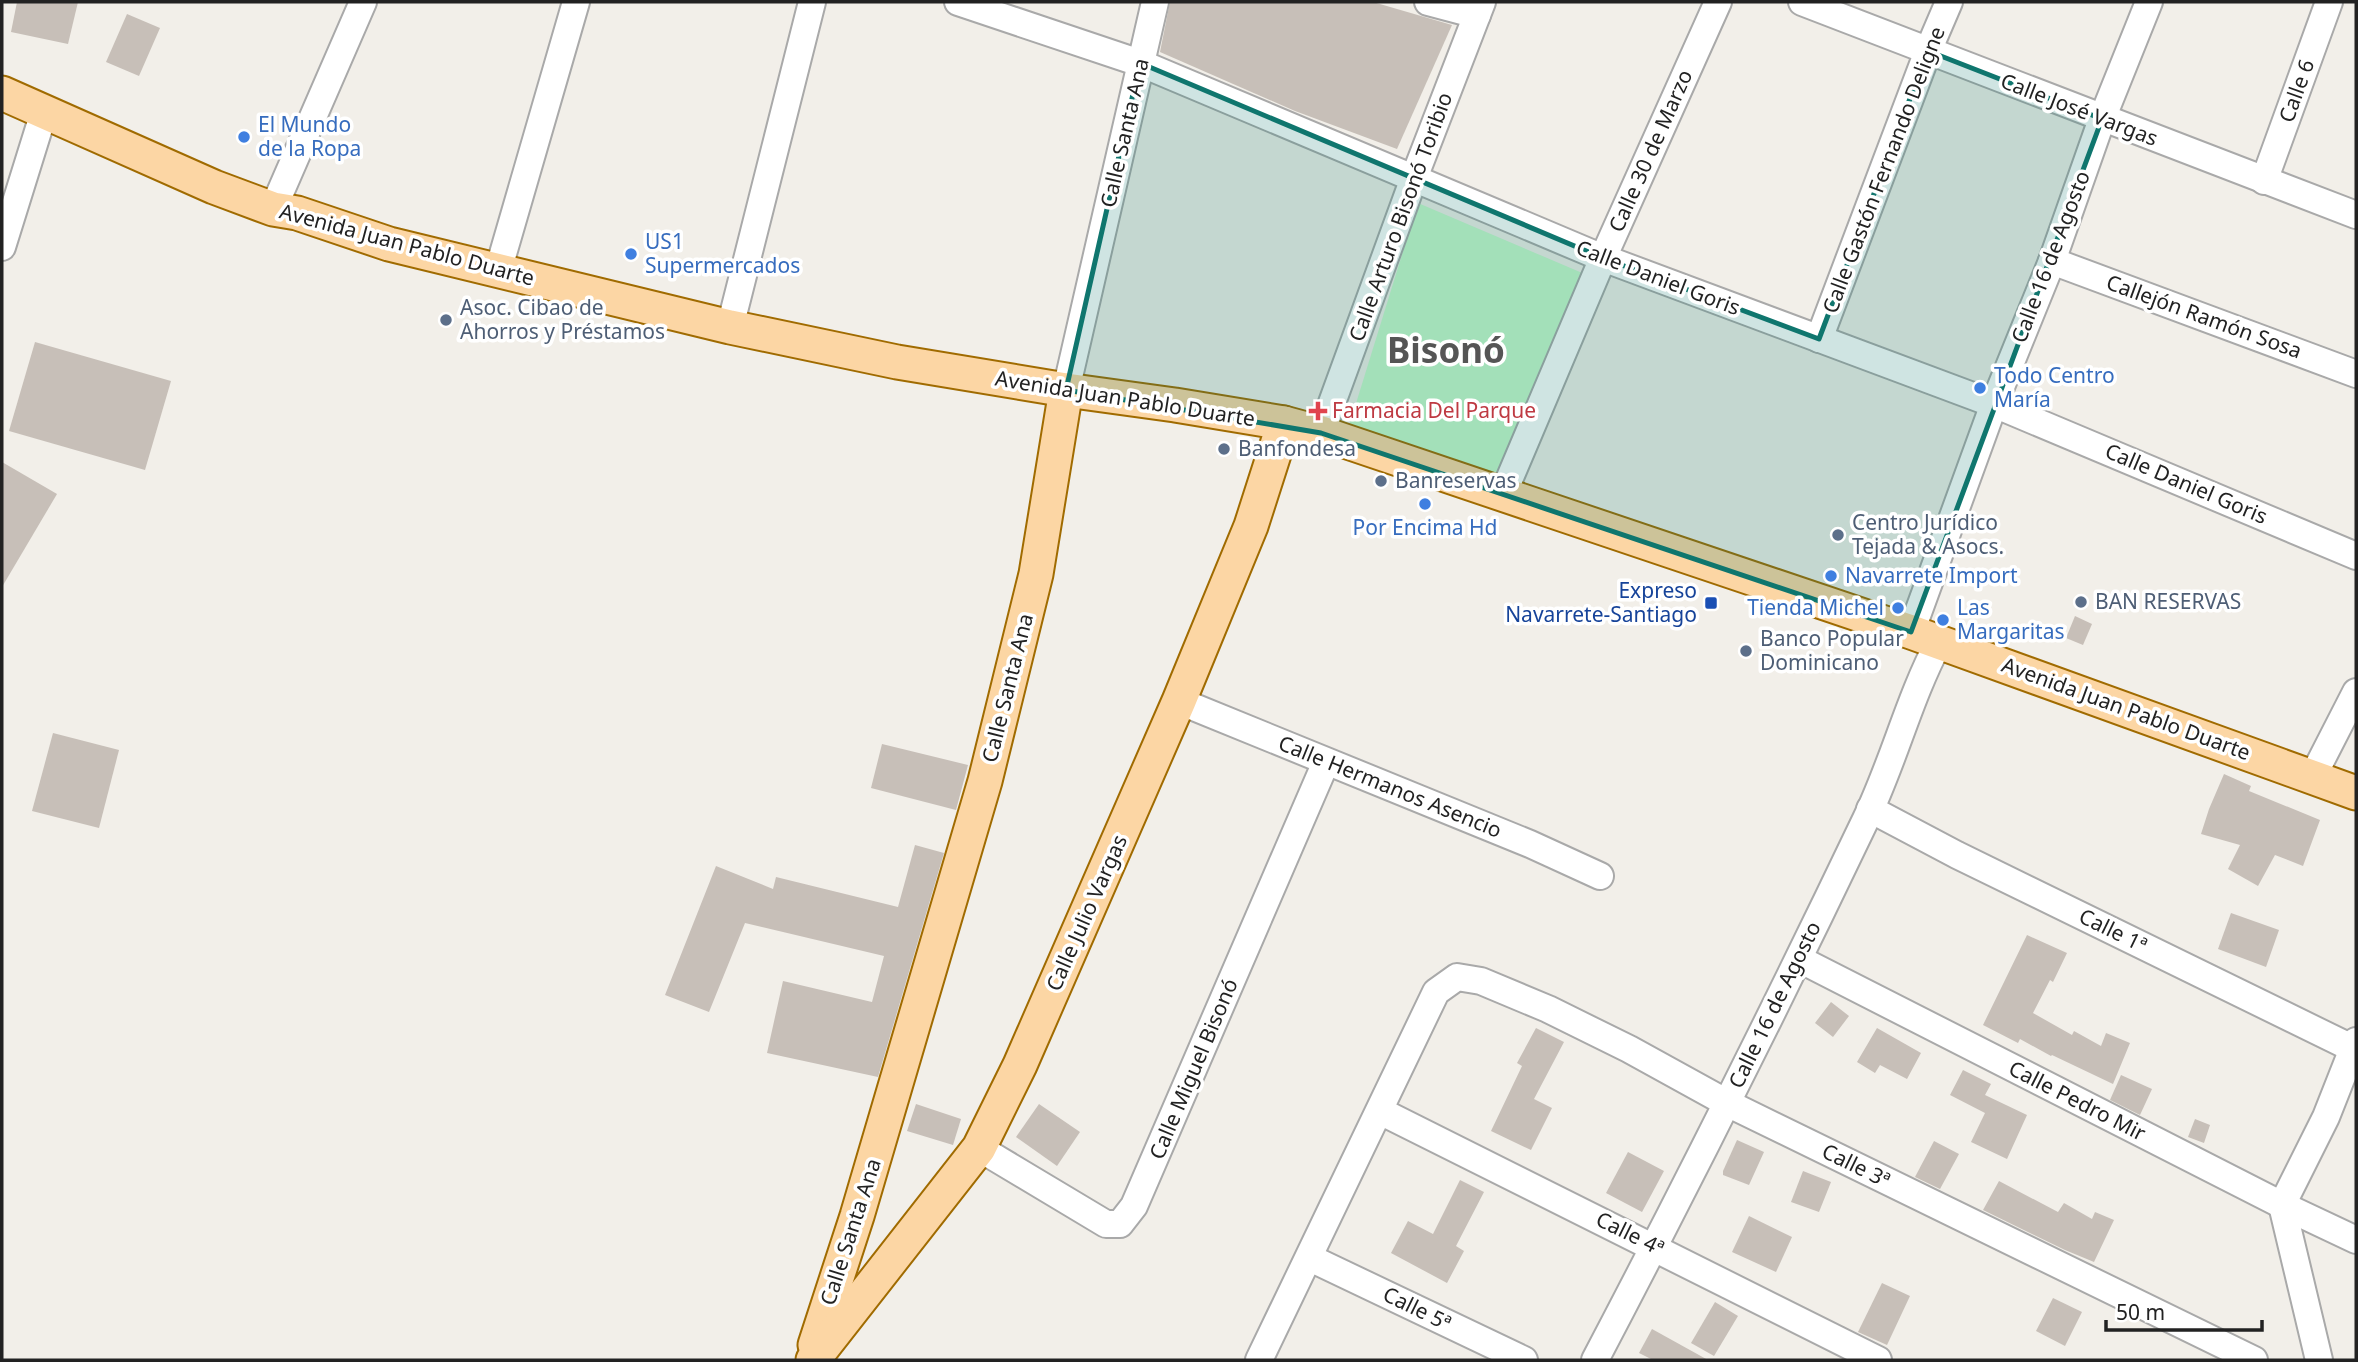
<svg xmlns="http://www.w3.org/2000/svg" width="2358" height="1362" viewBox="0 0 2358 1362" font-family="'Noto Sans',sans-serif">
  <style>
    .park { fill: #c8facc }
    .building { fill: #c7bfb8 }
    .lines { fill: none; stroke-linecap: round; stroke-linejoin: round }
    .minor-casing { stroke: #a9a9a9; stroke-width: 30 }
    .major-casing { stroke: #a06b00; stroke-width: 37 }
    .minor { stroke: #fff; stroke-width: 26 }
    .major { stroke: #fcd6a4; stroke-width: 33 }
    .marked { fill: #0f766e; fill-opacity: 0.2; stroke: #0f766e; stroke-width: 5; stroke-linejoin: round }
    .shop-dot { fill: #3f7fe0; stroke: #fff; stroke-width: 2.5 }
    .service-dot { fill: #5c6f8a; stroke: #fff; stroke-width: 2.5 }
    .health-dot { fill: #e0444e; stroke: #fff; stroke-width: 2.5 }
    .transit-dot { fill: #1a4fb4; stroke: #fff; stroke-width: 2.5 }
    .labels { text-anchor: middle; stroke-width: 7; stroke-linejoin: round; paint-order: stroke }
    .street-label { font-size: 21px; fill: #222; stroke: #fff }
    .shop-label { font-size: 21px; fill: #366cbe; stroke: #fff; text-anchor: start }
    .service-label { font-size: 21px; fill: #4e5e75; stroke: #fff; text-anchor: start }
    .health-label { font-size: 21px; fill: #be3a42; stroke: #fff; text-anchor: start }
    .transit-label { font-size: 21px; fill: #164399; stroke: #fff; text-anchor: end }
    .town-label { font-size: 35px; font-weight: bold; fill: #555; stroke: #fff }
  </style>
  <rect width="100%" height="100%" fill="#f2efe9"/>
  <polygon class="park" points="1418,203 1587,275 1510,459 1495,473 1349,426"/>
  <g class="building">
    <polygon points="17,2 78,2 68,44 11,32"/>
    <polygon points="1170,2 1373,2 1452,25 1397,149 1295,111 1160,52"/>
    <polygon points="127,14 160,28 139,76 106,62"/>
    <polygon points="35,342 171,381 145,470 9,431"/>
    <polygon points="2,462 57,494 2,587"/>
    <polygon points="2075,616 2092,624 2083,645 2066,638"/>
    <polygon points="53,733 119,750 99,828 32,811"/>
    <polygon points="882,744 968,765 956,810 871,788"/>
    <polygon points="2224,774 2251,786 2249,791 2320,820 2303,866 2275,855 2258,886 2228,869 2240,845 2201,834 2209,809"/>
    <polygon points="915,845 944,853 878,1077 767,1053 783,981 872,1002 884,956 745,923 709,1012 665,995 716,866 773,889 776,877 898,907"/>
    <polygon points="2231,913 2279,930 2266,967 2218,949"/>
    <polygon points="2027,935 2067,953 2053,982 2050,980 2033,1013 2072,1035 2074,1031 2101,1046 2106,1033 2130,1043 2113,1084 2052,1055 2051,1056 2020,1039 2018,1043 1983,1025"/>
    <polygon points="1831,1002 1849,1016 1833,1037 1815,1023"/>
    <polygon points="1536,1028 1564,1042 1534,1099 1552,1108 1531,1150 1491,1131 1522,1066 1517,1063"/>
    <polygon points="1877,1028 1921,1053 1907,1079 1880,1065 1875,1073 1857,1062"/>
    <polygon points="1963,1070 1991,1084 1985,1095 2027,1115 2007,1159 1971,1142 1985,1113 1950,1095"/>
    <polygon points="2121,1075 2152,1089 2140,1115 2110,1100"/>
    <polygon points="916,1104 961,1119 953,1145 907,1131"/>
    <polygon points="1039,1104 1080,1132 1057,1166 1016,1137"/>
    <polygon points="2195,1119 2210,1125 2204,1143 2188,1137"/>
    <polygon points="1737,1140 1764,1152 1749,1185 1723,1175 1723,1171"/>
    <polygon points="1934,1141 1959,1154 1940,1189 1915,1177"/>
    <polygon points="1628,1152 1664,1171 1642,1212 1606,1193"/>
    <polygon points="1803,1171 1831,1182 1819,1212 1791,1202"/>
    <polygon points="1460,1180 1484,1192 1456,1246 1464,1251 1447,1283 1391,1253 1408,1221 1433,1234"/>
    <polygon points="1999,1181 2058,1212 2064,1203 2092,1219 2095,1212 2114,1220 2094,1262 2065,1250 1983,1210"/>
    <polygon points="1749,1216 1792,1237 1776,1272 1732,1252"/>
    <polygon points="1882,1283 1910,1296 1887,1345 1858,1332"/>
    <polygon points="2053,1298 2082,1312 2065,1346 2036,1331"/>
    <polygon points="1715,1302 1738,1316 1714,1356 1691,1343"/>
    <polygon points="1652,1329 1708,1360 1653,1360 1639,1353"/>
  </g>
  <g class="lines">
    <defs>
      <g id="minor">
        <polyline points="958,2 1140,63 1603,258 1994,404 2356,556"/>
        <polyline points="1428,2 1477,15"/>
        <polyline points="1802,2 2356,215"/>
        <polyline points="2264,181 2329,2"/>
        <polyline points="273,209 363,2"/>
        <polyline points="2,247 44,112"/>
        <polyline points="2052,261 2356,374"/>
        <polyline points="498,271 576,2"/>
        <polyline points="730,327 812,2"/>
        <polyline points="1819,339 1928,51 1949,2"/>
        <polyline points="1066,390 1155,2"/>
        <polyline points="1321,433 1414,178 1482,2"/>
        <polyline points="1503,494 1603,258 1718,2"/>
        <polyline points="1911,632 1994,404 2052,261 2102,119 2149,2"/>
        <polyline points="1179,701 1530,844 1600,876"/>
        <polyline points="2313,776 2356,692"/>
        <polyline points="1870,809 1957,855 2356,1050"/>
        <polyline points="1799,959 2282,1205 2356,1240"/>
        <polyline points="1380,1111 1878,1360"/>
        <polyline points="979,1148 1106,1224 1120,1224 1134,1206 1326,762"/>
        <polyline points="1310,1258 1524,1360"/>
        <polyline points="1259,1360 1436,992 1457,977 1481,981 1548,1009 1629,1049 1727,1103 2254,1360"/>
        <path d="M1595,1360C1689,1181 1779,1001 1866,819C1894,761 1909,698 1939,642"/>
        <polyline points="2319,1360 2282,1205 2326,1117 2356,1041"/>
      </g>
      <g id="major">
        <polyline points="2,93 214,187 273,209 297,213 389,244 730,327 897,362 1066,390 1175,405 1284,423 1321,433 1911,632 2356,793"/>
        <polyline points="815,1345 857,1216 985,781 1036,574 1066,390"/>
        <polyline points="813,1360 979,1148 1020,1065 1179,701 1251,526 1284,423"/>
      </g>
    </defs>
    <use href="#minor" class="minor-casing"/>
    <use href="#major" class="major-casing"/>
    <use href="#minor" class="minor"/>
    <use href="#major" class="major"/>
  </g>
  <path class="marked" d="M1928,51L2102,119L1911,632L1321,433L1066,390L1140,63L1603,258L1819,339Z"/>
  <g class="shop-dot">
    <circle cx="244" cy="137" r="7"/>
    <circle cx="631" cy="254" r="7"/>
    <circle cx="1980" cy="388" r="7"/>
    <circle cx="1425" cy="504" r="7"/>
    <circle cx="1831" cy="576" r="7"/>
    <circle cx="1898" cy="608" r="7"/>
    <circle cx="1943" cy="620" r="7"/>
  </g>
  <g class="service-dot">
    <circle cx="446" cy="320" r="7"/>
    <circle cx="1224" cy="449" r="7"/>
    <circle cx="1381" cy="481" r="7"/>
    <circle cx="1838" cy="535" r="7"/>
    <circle cx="2081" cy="602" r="7"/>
    <circle cx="1746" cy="651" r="7"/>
  </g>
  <path class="health-dot" d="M1314.5 400.5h7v7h7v7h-7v7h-7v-7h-7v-7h7z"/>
  <rect class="transit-dot" x="1704" y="596" width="14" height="14" rx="3.5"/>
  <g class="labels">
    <g class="street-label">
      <text transform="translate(2297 91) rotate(-70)" y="7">Calle 6</text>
      <text transform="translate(2079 110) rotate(21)" y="7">Calle José Vargas</text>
      <text transform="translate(1125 133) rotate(-77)" y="7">Calle Santa Ana</text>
      <text transform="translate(1651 151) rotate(-66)" y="7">Calle 30 de Marzo</text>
      <text transform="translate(1884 170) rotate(-69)" y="7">Calle Gastón Fernando Deligne</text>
      <text transform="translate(1401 217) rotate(-70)" y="7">Calle Arturo Bisonó Toribio</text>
      <text transform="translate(407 245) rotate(15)" y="7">Avenida Juan Pablo Duarte</text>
      <text transform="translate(2051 257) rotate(-69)" y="7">Calle 16 de Agosto</text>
      <text transform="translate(1658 278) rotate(21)" y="7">Calle Daniel Goris</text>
      <text transform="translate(2204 317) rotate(20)" y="7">Callejón Ramón Sosa</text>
      <text transform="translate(1125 399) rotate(9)" y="7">Avenida Juan Pablo Duarte</text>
      <text transform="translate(2186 484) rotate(23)" y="7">Calle Daniel Goris</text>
      <text transform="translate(1008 688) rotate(-76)" y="7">Calle Santa Ana</text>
      <text transform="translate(2126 709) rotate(20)" y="7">Avenida Juan Pablo Duarte</text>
      <text transform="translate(1390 787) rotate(22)" y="7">Calle Hermanos Asencio</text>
      <text transform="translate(1087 913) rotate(-66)" y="7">Calle Julio Vargas</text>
      <text transform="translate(2113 931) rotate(26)" y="7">Calle 1ª</text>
      <text transform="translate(1775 1005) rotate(-64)" y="7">Calle 16 de Agosto</text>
      <text transform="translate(1194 1069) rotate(-67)" y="7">Calle Miguel Bisonó</text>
      <text transform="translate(2077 1101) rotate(27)" y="7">Calle Pedro Mir</text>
      <text transform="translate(1856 1166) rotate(26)" y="7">Calle 3ª</text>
      <text transform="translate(851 1232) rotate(-72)" y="7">Calle Santa Ana</text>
      <text transform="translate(1630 1234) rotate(26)" y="7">Calle 4ª</text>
      <text transform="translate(1417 1309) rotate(26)" y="7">Calle 5ª</text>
    </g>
    <g class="shop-label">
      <text x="258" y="132">El Mundo<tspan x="258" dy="24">de la Ropa</tspan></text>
      <text x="645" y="249">US1<tspan x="645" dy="24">Supermercados</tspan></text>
      <text x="1994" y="383">Todo Centro<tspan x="1994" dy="24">María</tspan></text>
      <text x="1425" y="535" text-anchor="middle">Por Encima Hd</text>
      <text x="1845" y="583">Navarrete Import</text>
      <text x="1884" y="615" text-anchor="end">Tienda Michel</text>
      <text x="1957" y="615">Las<tspan x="1957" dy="24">Margaritas</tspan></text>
    </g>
    <g class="service-label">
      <text x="460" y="315">Asoc. Cibao de<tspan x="460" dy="24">Ahorros y Préstamos</tspan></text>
      <text x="1238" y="456">Banfondesa</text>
      <text x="1395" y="488">Banreservas</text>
      <text x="1852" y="530">Centro Jurídico<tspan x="1852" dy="24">Tejada &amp; Asocs.</tspan></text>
      <text x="2095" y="609">BAN RESERVAS</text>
      <text x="1760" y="646">Banco Popular<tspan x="1760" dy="24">Dominicano</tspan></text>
    </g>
    <g class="health-label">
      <text x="1332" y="418">Farmacia Del Parque</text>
    </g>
    <g class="transit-label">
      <text x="1697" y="598">Expreso<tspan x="1697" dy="24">Navarrete-Santiago</tspan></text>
    </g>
    <g class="town-label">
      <text x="1446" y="363">Bisonó</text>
    </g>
  </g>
  <rect width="2358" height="1362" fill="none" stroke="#222222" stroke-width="7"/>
  <path d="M2106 1320v10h156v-10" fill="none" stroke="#222222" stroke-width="3.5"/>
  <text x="2116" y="1320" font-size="21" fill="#222222" stroke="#ffffff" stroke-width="5" paint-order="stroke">50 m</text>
</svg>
